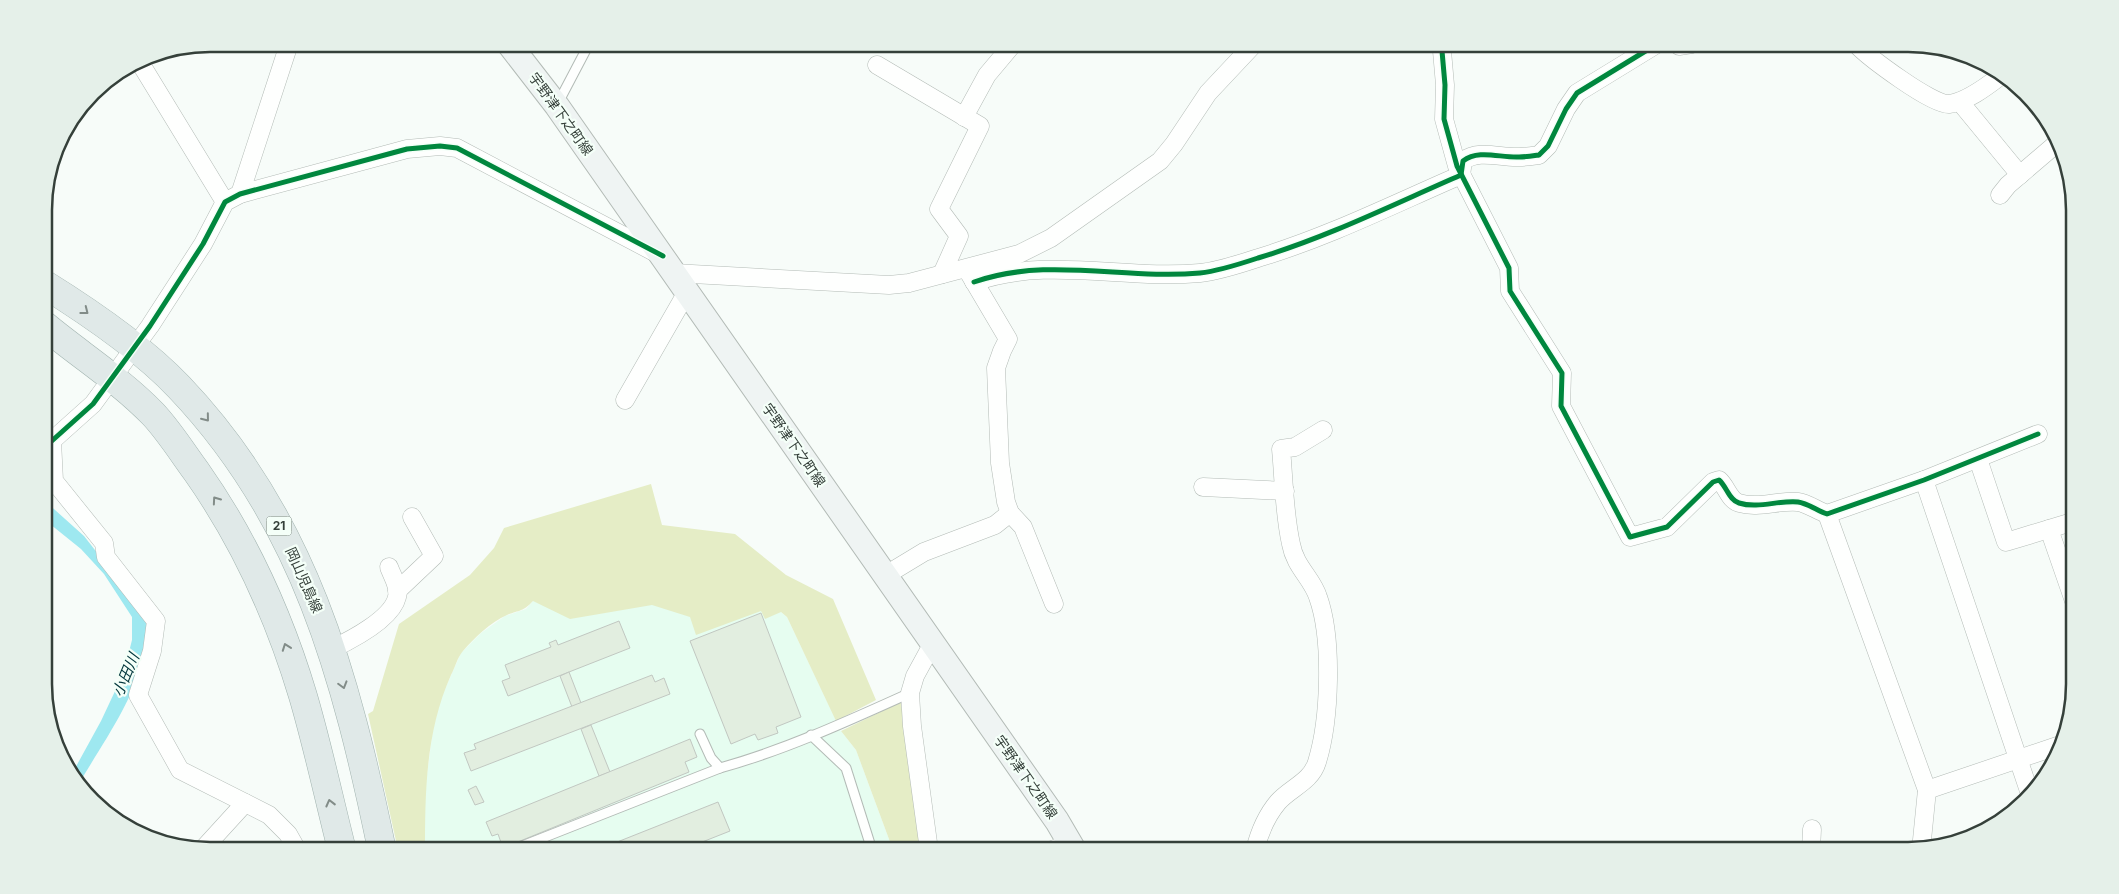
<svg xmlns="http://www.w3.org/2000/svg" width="2119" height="894" viewBox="0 0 2119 894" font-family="Inter,'Noto Sans JP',sans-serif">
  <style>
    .built { fill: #e6fdf0 }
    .green { fill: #e5edc6 }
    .water { fill: #9ee8f0 }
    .building { fill: #e2eee0; stroke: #c1c7c1 }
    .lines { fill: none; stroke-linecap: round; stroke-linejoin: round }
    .service-casing { stroke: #b3bbb6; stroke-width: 11 }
    .minor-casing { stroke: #b3bbb6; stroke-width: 19 }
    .secondary-casing { stroke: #b3bbb6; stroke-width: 26 }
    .primary-casing { stroke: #a1b3af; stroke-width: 29 }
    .service { stroke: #fefffe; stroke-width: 9 }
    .minor { stroke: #fefffe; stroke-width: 18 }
    .secondary { stroke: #eff4f3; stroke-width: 24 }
    .primary { stroke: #e0e9e8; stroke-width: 28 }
    .cycleway-casing { stroke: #f4fff8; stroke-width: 8 }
    .cycleway { stroke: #00873e; stroke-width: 5 }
    .oneway { stroke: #828c88 }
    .labels { text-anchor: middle; stroke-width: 4.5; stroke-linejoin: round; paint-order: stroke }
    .shield { fill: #f4fff8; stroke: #6e7973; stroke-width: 1 }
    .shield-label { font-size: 12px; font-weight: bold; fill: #35403a }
    .street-label { font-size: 14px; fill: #35403a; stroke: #f4fff8 }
    .water-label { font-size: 15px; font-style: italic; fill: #01353b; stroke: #f4fff8 }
    .rim { fill: none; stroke: #35403a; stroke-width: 2.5 }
  </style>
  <rect width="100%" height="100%" fill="#f7fcf9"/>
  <polygon class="built" points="563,592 781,612 787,617 841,731 856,750 893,850 425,850 425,789 433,729 441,698 461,653 481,633 505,616 526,609 533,601"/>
  <g class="green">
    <path d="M651,484L662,525L735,534L786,575L833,599L876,700L836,721L787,617L781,612L765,619L761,611L696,635L690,617L652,605L570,619L533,601C523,612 519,610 507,615C491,622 474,638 463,651C457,658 455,668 451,675C426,731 425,790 425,850H398L368,714L373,711L399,624L470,575L494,548L504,528Z"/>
    <polygon points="901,702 921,850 893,850 856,750 841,731"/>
  </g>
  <path class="water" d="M45,501L84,536L116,577L147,621C146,632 146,644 144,655C135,699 101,746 78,785L73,772L101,721L124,672L132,640V617L104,574L81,549L45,520Z"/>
  <g class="building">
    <polygon points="761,613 801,717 776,727 778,733 758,740 755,734 731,744 690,641"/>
    <polygon points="619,621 630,648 508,696 502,681 510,678 505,665 551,647 549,643 556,640 558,645"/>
    <polygon points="569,672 581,703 572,707 560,676"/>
    <polygon points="652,675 655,682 664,678 670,694 471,771 464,753 476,749 474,744"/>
    <polygon points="591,725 610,772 599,776 581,729"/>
    <polygon points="690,739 697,757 685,762 689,772 503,848 498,834 492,836 486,822"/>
    <polygon points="476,786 484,802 475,805 468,790"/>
    <polygon points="718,802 730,831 682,850 597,850"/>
  </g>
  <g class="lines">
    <defs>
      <g id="service">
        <polyline points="558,103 589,44"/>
        <path d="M700,734L711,758L720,768C785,750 848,721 910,693"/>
        <polyline points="811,735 846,768 872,850"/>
        <polyline points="466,850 490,850"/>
        <polyline points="512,850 720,768"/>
      </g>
      <g id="minor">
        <polyline points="1677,44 1679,46 1692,44"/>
        <path d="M1856,44C1868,57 1932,105 1949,104C1966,102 1986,87 1999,77"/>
        <path d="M1442,51L1445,85L1444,119L1457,166L1509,268L1510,291L1562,373L1561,406L1630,537L1667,527L1713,482L1719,480C1727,487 1729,500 1739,503C1758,509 1779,500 1798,502C1807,503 1818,511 1827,514L1924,480L2038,434"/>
        <polyline points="139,61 225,202"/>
        <polyline points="877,65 980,126 939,209 959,236 942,274"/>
        <polyline points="1960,102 2020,175"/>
        <polyline points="964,117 987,75 1013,44"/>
        <polyline points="240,194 289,44"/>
        <polyline points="2000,195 2008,185 2056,144"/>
        <polyline points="674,273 889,285 909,283 1019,254 1051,238 1160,161 1174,144 1208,93 1254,44"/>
        <polyline points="969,273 1008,339 1002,351 996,368 1000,463 1006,502 1010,513 1023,527 1054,604"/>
        <path d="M974,282C1048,256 1124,280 1200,273C1219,271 1240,264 1258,258C1328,237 1394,204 1461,175L1463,161C1479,149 1500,158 1519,157C1526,157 1532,156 1539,155L1548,146L1566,109L1577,93L1657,44"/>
        <polyline points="625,400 687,292"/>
        <polyline points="52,441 54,481 104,543 106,557 156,621 152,651 138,695 180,770 269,815 288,834 297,850"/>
        <polyline points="45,447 93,404 150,326 203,244 225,202 240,194 407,149 440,146 457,148 658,254"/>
        <polyline points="1978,459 2006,542 2075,521"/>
        <polyline points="1924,480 2029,791"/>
        <polyline points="1203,487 1285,491"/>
        <polyline points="1827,514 1927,790 1921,850"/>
        <polyline points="2049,529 2075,604"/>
        <polyline points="886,575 924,552 995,525 1010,513"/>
        <polyline points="397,591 434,556 412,517"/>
        <path d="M332,649C351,640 392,619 397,597C400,587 392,576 389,567"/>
        <polyline points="1927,790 2063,744"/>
        <polyline points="203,849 245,803"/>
        <polyline points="929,850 912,726 910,693 915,676 933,643"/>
        <polyline points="1052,850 1070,843"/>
        <path d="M1255,850C1259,834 1267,815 1278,802C1290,788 1311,782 1317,762C1330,720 1333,639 1318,597C1312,578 1295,567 1291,544C1284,513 1284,480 1281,449L1295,447L1323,430"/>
        <polyline points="1811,850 1812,829"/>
      </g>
      <polyline id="secondary" points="509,44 557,106 1057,821 1074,850"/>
      <g id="primary">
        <path d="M44,284C89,312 143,349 179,387C305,519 346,677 382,850"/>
        <path d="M44,325C80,355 120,380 153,414C169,431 182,452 196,471C244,539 279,616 303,696C318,747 329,799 342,850"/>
      </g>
    </defs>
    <use href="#service" class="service-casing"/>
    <use href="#minor" class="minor-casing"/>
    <use href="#secondary" class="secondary-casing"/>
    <use href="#primary" class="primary-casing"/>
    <use href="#service" class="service"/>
    <use href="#minor" class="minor"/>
    <use href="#secondary" class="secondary"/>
    <use href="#primary" class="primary"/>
    <defs>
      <g id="cycleway">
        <path d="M1442,51L1445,85L1444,119L1457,166L1509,268L1510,291L1562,373L1561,406L1630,537L1667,527L1713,482L1719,480C1727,487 1729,500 1739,503C1758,509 1779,500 1798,502C1807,503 1818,511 1827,514L1924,480L2038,434"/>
        <path d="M974,282C1048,256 1124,280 1200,273C1219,271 1240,264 1258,258C1328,237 1394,204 1461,175L1463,161C1479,149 1500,158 1519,157C1526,157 1532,156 1539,155L1548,146L1566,109L1577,93L1657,44"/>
        <polyline points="45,447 93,404 150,326 203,244 225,202 240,194 407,149 440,146 457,148 663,256"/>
      </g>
    </defs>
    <use href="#cycleway" class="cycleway-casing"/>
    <use href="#cycleway" class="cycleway"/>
  </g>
  <defs><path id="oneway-chevron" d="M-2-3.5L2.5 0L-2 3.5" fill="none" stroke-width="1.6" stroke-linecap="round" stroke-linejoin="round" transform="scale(1.25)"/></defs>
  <g class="oneway">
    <use href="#oneway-chevron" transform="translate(85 311) rotate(38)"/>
    <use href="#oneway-chevron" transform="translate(206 418) rotate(51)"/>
    <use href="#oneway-chevron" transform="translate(216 500) rotate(-125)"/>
    <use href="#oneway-chevron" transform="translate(286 647) rotate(-110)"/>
    <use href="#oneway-chevron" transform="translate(343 685) rotate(74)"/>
    <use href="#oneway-chevron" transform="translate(330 803) rotate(-104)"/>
  </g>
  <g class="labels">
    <rect class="shield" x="266.5" y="516.5" width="25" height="19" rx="4"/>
    <g class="shield-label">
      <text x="279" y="530">21</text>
    </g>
    <g class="street-label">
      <text transform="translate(561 114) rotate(54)" y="5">宇野津下之町線</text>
      <text transform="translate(794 445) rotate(55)" y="5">宇野津下之町線</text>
      <text transform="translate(304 580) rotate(66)" y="5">岡山児島線</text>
      <text transform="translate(1026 777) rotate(55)" y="5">宇野津下之町線</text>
    </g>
    <g class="water-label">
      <text transform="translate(126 675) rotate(-67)" y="5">小田川</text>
    </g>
  </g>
  <path d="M0 0H2119V894H0ZM210 52H1908A158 158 0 0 1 2066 210V684A158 158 0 0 1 1908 842H210A158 158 0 0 1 52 684V210A158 158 0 0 1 210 52Z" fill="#e5f0e9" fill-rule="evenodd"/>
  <path class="rim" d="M210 52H1908A158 158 0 0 1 2066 210V684A158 158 0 0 1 1908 842H210A158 158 0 0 1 52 684V210A158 158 0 0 1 210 52Z"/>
</svg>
